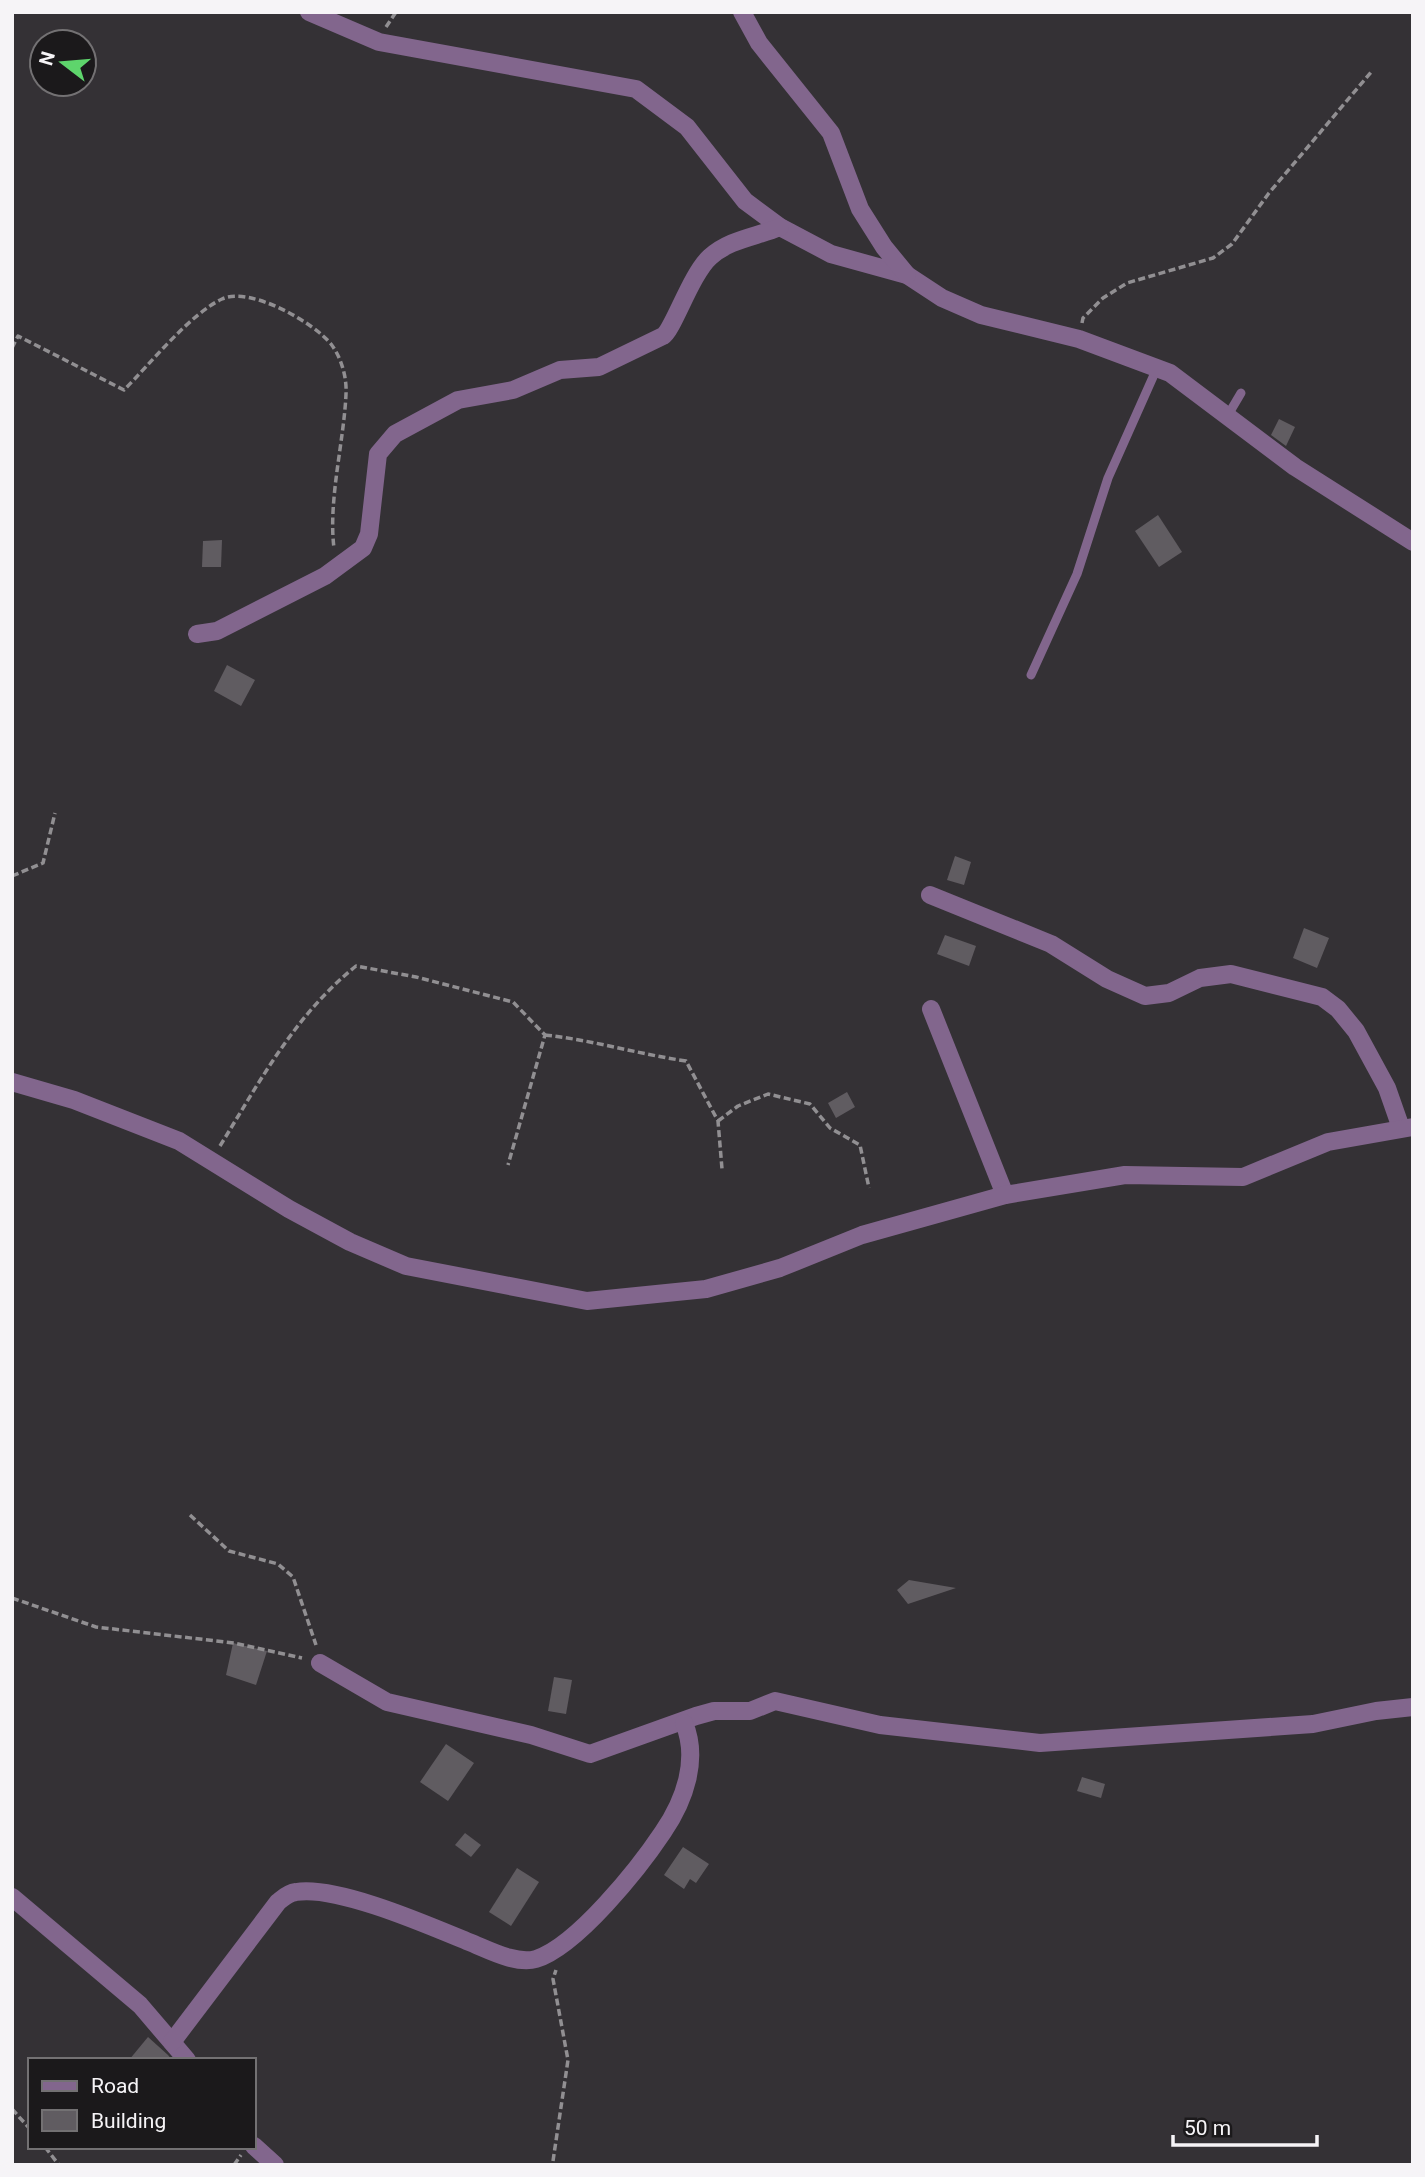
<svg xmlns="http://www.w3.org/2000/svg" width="1425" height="2177" viewBox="0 0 1425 2177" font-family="Roboto,sans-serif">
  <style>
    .building { fill: #605c61 }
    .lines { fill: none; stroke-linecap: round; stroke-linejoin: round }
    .path { stroke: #918f92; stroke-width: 3.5; stroke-dasharray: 7 3.5; stroke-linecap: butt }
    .service { stroke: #82668d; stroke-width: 9 }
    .minor { stroke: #82668d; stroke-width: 18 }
  </style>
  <rect width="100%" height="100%" fill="#343135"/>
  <g class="building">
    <polygon points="1279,419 1295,427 1286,446 1271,435"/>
    <polygon points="1158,515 1182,552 1159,567 1135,531"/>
    <polygon points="222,540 221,567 202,567 203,541"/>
    <polygon points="227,665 255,680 241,706 214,691"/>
    <polygon points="955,856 971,862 964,885 947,880"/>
    <polygon points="1304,928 1329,938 1317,968 1293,958"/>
    <polygon points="945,935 976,946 969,966 937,954"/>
    <polygon points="847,1092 855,1107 836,1118 828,1103"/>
    <polygon points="909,1580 956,1588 908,1604 897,1590"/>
    <polygon points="233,1643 267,1651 256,1685 226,1675"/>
    <polygon points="554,1677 572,1680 566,1714 548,1711"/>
    <polygon points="446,1744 474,1763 448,1801 420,1782"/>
    <polygon points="1082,1777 1105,1784 1101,1798 1077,1791"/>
    <polygon points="465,1833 481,1845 471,1857 455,1845"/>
    <polygon points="683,1847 709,1864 696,1883 690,1879 684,1889 664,1875"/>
    <polygon points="517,1868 539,1882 511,1926 489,1912"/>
    <polygon points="148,2037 168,2055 172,2060 129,2060"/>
  </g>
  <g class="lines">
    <g class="path">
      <polyline points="386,27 396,12"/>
      <polyline points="1082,323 1083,318 1103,298 1127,283 1213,258 1232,244 1269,193 1372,71"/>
      <path d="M12,348L18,336L124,390C150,364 190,314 222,299C250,286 313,322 331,344C341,357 347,377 346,394C344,441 328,501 334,548"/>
      <polyline points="12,876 43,863 55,813"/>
      <path d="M545,1035C592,1040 638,1054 686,1061L718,1121L722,1169"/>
      <polyline points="718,1121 738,1106 768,1094 810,1104 830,1128 860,1145 869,1188"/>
      <path d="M220,1146C260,1081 295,1015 356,966L416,977L513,1002L545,1035L508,1165"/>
      <polyline points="190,1515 229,1551 278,1564 293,1577 316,1645"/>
      <polyline points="12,1598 96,1627 234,1643 302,1658"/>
      <polyline points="12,2109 30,2129"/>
      <polyline points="45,2147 59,2165"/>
      <polyline points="553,2161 568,2060 553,1979 556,1970"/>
      <polyline points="234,2165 241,2155"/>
    </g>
    <g class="service">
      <polyline points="1228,415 1241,393"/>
      <polyline points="1031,675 1077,574 1108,478 1157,368"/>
    </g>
    <g class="minor">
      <polyline points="309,12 379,42 636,89 687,127 745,201 780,227 831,254 907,275 942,298 981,315 1079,339 1170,373 1295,467 1413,542"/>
      <polyline points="742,12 759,43 831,133 860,209 884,247 907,275"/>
      <path d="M197,634L217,631L325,576L363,548L369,534L378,454L395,434L458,400L513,390L560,370L599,367L663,336C673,330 691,274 710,257C730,239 756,237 780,227"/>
      <polyline points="930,895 1051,944 1107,979 1145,996 1169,993 1200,978 1231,974 1322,997 1338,1009 1356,1031 1387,1088 1401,1128"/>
      <polyline points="931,1009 1005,1195"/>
      <polyline points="12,1082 74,1100 179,1141 289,1209 350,1242 406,1266 587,1301 706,1289 780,1268 862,1235 1005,1195 1125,1175 1243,1177 1328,1142 1413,1127"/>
      <polyline points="320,1663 387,1702 531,1735 590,1754 696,1716 714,1711 750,1711 775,1701 880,1725 1040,1743 1313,1724 1376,1711 1413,1707"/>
      <polyline points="12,1897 140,2005 187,2060"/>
      <path d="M172,2042L278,1902C283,1898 288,1893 296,1892C337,1885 430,1926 469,1942C487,1949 516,1965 536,1959C577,1946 639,1868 663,1832C685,1800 699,1759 684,1723"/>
      <polyline points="254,2146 275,2165"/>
    </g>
  </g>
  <rect width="1425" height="2177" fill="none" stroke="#f6f4f7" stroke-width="28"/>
  <rect x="28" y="2058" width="228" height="91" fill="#1b191b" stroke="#737173" stroke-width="2"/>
  <rect x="42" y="2081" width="35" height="10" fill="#82668d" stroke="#737173" stroke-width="2"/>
  <text x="91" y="2093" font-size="21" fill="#f6f4f7">Road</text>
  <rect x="42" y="2110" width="35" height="21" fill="#605c61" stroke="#737173" stroke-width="2"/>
  <text x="91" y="2128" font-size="21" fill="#f6f4f7">Building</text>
  <g transform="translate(63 63) rotate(286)"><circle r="33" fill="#1b191b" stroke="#737173" stroke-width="2"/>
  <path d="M0-5L12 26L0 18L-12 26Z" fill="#5ed56c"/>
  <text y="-10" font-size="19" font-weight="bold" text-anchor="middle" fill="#f6f4f7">N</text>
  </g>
  <path d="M1173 2135v10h144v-10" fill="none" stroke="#f6f4f7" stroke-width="3.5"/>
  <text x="1184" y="2135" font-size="21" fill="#f6f4f7" stroke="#1b191b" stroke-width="5" paint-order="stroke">50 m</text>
</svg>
